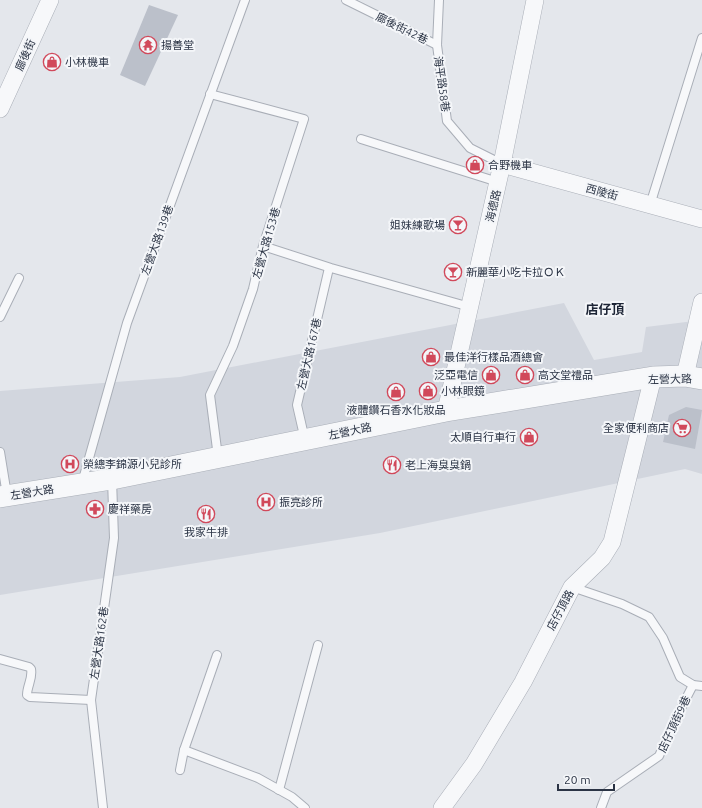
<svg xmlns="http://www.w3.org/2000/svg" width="702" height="808" viewBox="0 0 702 808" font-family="Ubuntu,'Noto Sans TC',sans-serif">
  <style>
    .built { fill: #d2d6de }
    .building { fill: #bbc0ca }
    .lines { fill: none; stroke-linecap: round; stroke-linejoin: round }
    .service-casing { stroke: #a9aeb7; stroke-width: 10 }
    .minor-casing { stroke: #a9aeb7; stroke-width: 18 }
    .tertiary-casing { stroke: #a9aeb7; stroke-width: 22 }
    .service { stroke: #f7f8fa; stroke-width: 8 }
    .minor { stroke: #f7f8fa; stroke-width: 17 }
    .tertiary { stroke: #f7f8fa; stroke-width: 21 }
    .labels { text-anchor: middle; stroke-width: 4; stroke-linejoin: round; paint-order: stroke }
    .street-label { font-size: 11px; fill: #2b3445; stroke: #f4f6f9 }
    .poi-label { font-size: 11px; fill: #2b3445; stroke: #f4f6f9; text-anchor: start }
    .quarter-label { font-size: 13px; font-weight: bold; fill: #1d2536; stroke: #f4f6f9 }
  </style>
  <rect width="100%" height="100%" fill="#e4e7ec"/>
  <polygon class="built" points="564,303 594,360 642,352 646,327 702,320 702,474 685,469 380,533 0,595 0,391 180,377"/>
  <g class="building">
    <polygon points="149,5 178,15 145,86 120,75"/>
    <polygon points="686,407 702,410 695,449 663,442 669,415"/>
  </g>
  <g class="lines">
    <defs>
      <g id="service">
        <polyline points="346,0 437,45"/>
        <polyline points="439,0 437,45 447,121 470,148 502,164"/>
        <polyline points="210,94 304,119 263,246 253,289 233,346 210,395 218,457"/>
        <polyline points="361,139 498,182"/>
        <polyline points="650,205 702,38"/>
        <polyline points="263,246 331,268 470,307"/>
        <polyline points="0,317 19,278"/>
        <polyline points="305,440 297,405 329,268"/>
        <polyline points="0,452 7,495"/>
        <polyline points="82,483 127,323 245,0"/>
        <polyline points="572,587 622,604 649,617 663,638 680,677 693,685 702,686"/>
        <path d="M0,659L29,667L31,669C33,678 27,686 27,695L30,697L91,700"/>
        <polyline points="184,750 258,778 292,797 305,808"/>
        <polyline points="180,770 184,750 217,655"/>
        <polyline points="279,790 318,645"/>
        <polyline points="103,808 91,700 114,538 112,479"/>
        <polyline points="601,808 607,792 659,756 674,722 693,685"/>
      </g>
      <g id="minor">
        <polyline points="0,109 50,0"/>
        <polyline points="502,164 702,219"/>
        <polyline points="685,376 702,302"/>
        <polyline points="446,411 502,164 535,0"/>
        <polyline points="442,808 474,764 523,682 572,587 602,558 612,542 653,377"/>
      </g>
      <polyline id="tertiary" points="0,497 112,479 446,411 653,377 685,376 702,379"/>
    </defs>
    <use href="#service" class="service-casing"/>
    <use href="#minor" class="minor-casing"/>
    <use href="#tertiary" class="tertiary-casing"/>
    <use href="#service" class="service"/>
    <use href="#minor" class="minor"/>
    <use href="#tertiary" class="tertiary"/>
  </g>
  <defs>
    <symbol id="temple-ring" viewBox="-11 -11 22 22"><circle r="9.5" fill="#f4f6f9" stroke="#d1495b" stroke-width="1.5"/><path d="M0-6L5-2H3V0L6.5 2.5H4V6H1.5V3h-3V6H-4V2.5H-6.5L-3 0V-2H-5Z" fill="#d1495b"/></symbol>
    <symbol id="shop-ring" viewBox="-11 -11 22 22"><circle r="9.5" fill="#f4f6f9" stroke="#d1495b" stroke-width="1.5"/><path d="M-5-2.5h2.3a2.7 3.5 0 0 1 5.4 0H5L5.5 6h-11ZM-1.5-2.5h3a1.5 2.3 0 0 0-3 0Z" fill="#d1495b"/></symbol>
    <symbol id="bar-ring" viewBox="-11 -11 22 22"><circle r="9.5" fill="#f4f6f9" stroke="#d1495b" stroke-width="1.5"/><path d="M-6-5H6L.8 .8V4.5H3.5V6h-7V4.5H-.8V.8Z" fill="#d1495b"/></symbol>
    <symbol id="supermarket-ring" viewBox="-11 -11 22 22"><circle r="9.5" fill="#f4f6f9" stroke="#d1495b" stroke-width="1.5"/><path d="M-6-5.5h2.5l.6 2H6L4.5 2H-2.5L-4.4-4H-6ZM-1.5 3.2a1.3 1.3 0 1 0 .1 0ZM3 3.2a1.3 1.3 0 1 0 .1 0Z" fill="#d1495b"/></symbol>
    <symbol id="hospital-ring" viewBox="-11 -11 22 22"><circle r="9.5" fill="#f4f6f9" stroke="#d1495b" stroke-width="1.5"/><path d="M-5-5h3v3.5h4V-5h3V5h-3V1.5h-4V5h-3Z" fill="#d1495b"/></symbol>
    <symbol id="restaurant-ring" viewBox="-11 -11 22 22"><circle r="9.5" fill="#f4f6f9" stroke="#d1495b" stroke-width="1.5"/><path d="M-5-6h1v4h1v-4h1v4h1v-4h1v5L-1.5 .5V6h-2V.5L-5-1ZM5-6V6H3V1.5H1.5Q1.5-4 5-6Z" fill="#d1495b"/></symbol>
    <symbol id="pharmacy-ring" viewBox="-11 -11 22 22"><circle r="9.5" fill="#f4f6f9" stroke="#d1495b" stroke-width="1.5"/><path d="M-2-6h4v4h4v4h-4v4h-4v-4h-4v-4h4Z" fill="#d1495b"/></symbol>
  </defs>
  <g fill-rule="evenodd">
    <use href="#temple-ring" x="138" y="35" width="20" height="20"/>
    <use href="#shop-ring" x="42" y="52" width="20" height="20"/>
    <use href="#shop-ring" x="465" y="155" width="20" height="20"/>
    <use href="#bar-ring" x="448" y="215" width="20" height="20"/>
    <use href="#bar-ring" x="443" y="262" width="20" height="20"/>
    <use href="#shop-ring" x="421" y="347" width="20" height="20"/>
    <use href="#shop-ring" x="481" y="365" width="20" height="20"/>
    <use href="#shop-ring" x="515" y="365" width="20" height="20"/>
    <use href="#shop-ring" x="418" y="381" width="20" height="20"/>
    <use href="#shop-ring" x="386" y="382" width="20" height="20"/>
    <use href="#supermarket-ring" x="672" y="418" width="20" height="20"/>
    <use href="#shop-ring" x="519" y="427" width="20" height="20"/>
    <use href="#hospital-ring" x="60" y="454" width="20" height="20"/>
    <use href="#restaurant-ring" x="382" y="455" width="20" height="20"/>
    <use href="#hospital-ring" x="256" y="492" width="20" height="20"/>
    <use href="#pharmacy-ring" x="85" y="499" width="20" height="20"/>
    <use href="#restaurant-ring" x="196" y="504" width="20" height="20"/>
  </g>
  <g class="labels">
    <g class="street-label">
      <text transform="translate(402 28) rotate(26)" y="4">廍後街42巷</text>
      <text transform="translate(25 55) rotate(-66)" y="4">廍後街</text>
      <text transform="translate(442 84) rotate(82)" y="4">海平路58巷</text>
      <text transform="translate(602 192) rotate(15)" y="4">西陵街</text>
      <text transform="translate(493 206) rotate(-77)" y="4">海德路</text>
      <text transform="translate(157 240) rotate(-70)" y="4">左營大路139巷</text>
      <text transform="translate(266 243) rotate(-74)" y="4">左營大路153巷</text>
      <text transform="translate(309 354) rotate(-77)" y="4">左營大路167巷</text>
      <text transform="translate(670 379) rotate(-1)" y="4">左營大路</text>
      <text transform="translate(350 431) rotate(-12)" y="4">左營大路</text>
      <text transform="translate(32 492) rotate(-9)" y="4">左營大路</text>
      <text transform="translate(560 610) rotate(-62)" y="4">店仔頂路</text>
      <text transform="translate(99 643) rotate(-82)" y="4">左營大路162巷</text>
      <text transform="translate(674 724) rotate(-65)" y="4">店仔頂街9巷</text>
    </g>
    <g class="poi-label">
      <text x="161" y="49">揚善堂</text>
      <text x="65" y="66">小林機車</text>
      <text x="488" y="169">合野機車</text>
      <text x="445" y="229" text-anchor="end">姐妹練歌場</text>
      <text x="466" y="276">新麗華小吃卡拉ＯＫ</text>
      <text x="444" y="361">最佳洋行樣品酒總會</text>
      <text x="478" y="379" text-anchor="end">泛亞電信</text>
      <text x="538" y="379">高文堂禮品</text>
      <text x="441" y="395">小林眼鏡</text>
      <text x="396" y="414" text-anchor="middle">液體鑽石香水化妝品</text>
      <text x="669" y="432" text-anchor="end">全家便利商店</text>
      <text x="516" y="441" text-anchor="end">太順自行車行</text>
      <text x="83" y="468">榮總李錦源小兒診所</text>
      <text x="405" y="469">老上海臭臭鍋</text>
      <text x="279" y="506">振亮診所</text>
      <text x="108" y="513">慶祥藥房</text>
      <text x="206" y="536" text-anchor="middle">我家牛排</text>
    </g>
    <g class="quarter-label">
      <text x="605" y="314">店仔頂</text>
    </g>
  </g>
  <path d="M558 784v6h56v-6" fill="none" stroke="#2b3445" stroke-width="2"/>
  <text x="564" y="784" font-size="12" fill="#2b3445" stroke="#f4f6f9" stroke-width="3" paint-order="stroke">20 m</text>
</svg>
